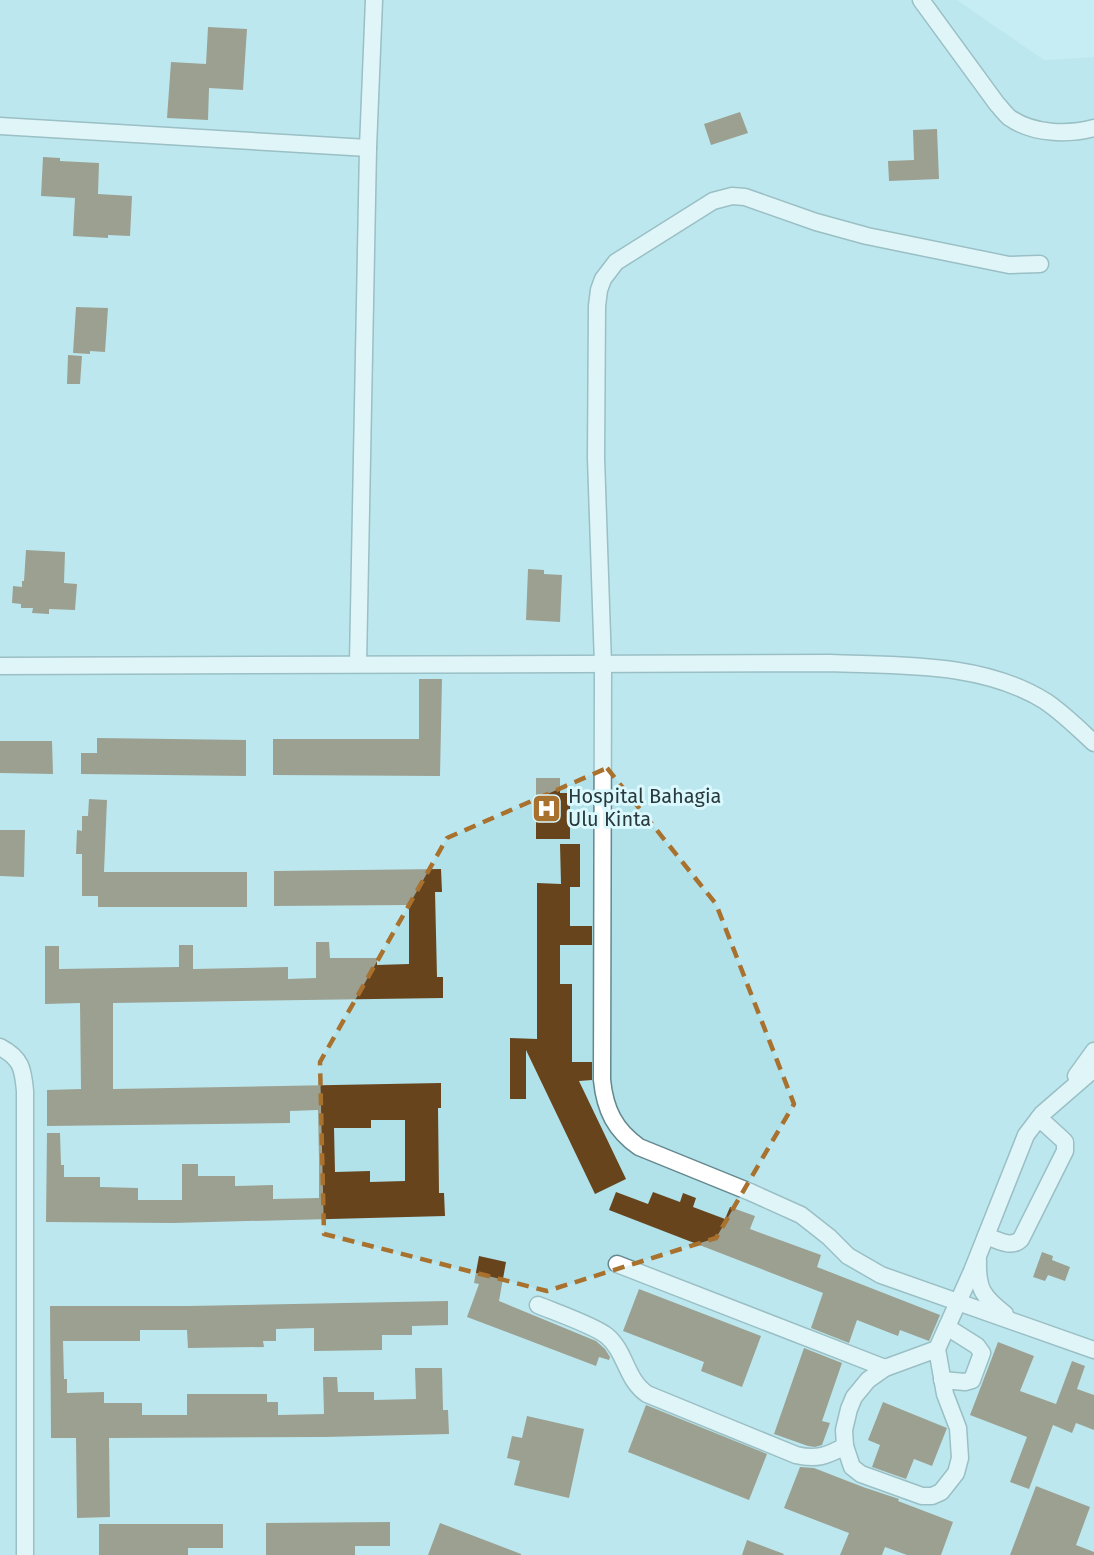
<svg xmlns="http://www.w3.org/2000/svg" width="1094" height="1555" viewBox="0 0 1094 1555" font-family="'Fira Sans',sans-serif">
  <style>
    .built { fill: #b1e1e9 }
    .building { fill: #67441c; fill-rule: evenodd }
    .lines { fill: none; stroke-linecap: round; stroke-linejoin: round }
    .minor-casing { stroke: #64888d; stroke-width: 19 }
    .minor { stroke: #fff; stroke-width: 16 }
    .marked { fill: none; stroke: #a9712e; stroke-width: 4.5; stroke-dasharray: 12 8; stroke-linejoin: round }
    .labels { text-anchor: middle; stroke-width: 6; stroke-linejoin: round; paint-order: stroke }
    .poi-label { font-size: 20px; fill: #2a393c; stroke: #daf9fe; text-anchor: start }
  </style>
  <rect width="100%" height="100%" fill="#c6edf3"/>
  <polygon class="built" points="0,0 957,0 1044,60 1094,57 1094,1555 0,1555"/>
  <g class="building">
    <polygon points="208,27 247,29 243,90 209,88 208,120 167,118 171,62 206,64"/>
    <polygon points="740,112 748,133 711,145 704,124"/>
    <polygon points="937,129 939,179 889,181 888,161 914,160 913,130"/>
    <polygon points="43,157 60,158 60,161 99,163 98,194 132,196 130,236 108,235 108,238 73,236 75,198 41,196"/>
    <polygon points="76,307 108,308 105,352 90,351 90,354 73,353"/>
    <polygon points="68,355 82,356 80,384 67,384"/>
    <polygon points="26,550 65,552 64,583 77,584 75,610 49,609 49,614 32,613 33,608 21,608 21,604 12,603 13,586 22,587 22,581 24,581"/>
    <polygon points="528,569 544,570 544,574 562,575 560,622 526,620"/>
    <polygon points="419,679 442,679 440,776 273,775 273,739 419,739"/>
    <polygon points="97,738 246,740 246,776 81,774 81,753 97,753"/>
    <polygon points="0,741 52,741 53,774 0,773"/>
    <polygon points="536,778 560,778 560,793 570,793 570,839 536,839"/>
    <polygon points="89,799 107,800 104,872 247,872 247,907 98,907 98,896 82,896 82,854 76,854 77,830 82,831 82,816 88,816"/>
    <polygon points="0,830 25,830 24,877 0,876"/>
    <polygon points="560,844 580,844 580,887 570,887 570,926 592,926 592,945 560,945 560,984 572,984 572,1062 592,1062 592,1080 579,1081 626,1179 595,1194 526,1050 526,1099 510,1099 510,1038 537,1039 537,883 561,884"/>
    <path d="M441,869L442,892H435L437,977H443V998L113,1003V1089L441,1083V1108H438L439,1193H444L445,1216L173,1223L46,1222L47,1133H60L61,1165H64V1177H100V1187L138,1188V1200H182V1164H198V1176H235V1186L273,1185V1199L319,1198V1160L318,1110L290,1111V1123L47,1126V1090L81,1089L80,1003L45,1004V946H59V969L179,967V945H193V969L288,967V979L316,978V942H329L330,958H377V965L409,964V905L274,906V871ZM371,1120H405V1181L370,1182V1171L335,1172L334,1128H371Z"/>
    <polygon points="616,1192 648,1204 653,1192 680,1202 683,1193 696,1198 693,1207 725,1219 730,1207 755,1216 750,1229 821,1255 817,1267 940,1315 929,1341 900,1330 898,1336 857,1320 849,1343 811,1328 823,1293 609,1210"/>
    <polygon points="1042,1252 1053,1256 1052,1260 1070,1267 1065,1281 1048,1275 1045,1281 1033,1277"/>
    <polygon points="479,1256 506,1262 499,1301 596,1341 605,1349 610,1357 609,1360 599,1357 596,1366 467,1317 479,1284 474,1283"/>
    <polygon points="639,1289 761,1336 742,1387 701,1371 704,1362 623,1331"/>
    <polygon points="448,1301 448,1325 412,1326 412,1335 382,1335 382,1350 314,1351 314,1328 276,1329 276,1341 263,1341 264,1347 188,1348 187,1330 140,1330 140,1341 63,1341 64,1379 67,1379 67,1393 104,1392 104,1403 142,1403 142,1415 187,1415 187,1394 267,1394 267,1402 278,1402 278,1415 324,1414 323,1377 337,1377 338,1392 374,1392 374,1400 416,1399 415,1368 442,1368 443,1410 448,1410 449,1434 325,1437 109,1438 110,1517 77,1518 76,1438 51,1438 50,1306 188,1306"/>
    <polygon points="998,1342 1034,1356 1020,1391 1056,1404 1072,1361 1085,1366 1077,1389 1094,1395 1094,1430 1076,1423 1072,1433 1053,1425 1029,1489 1010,1482 1027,1437 970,1415"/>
    <polygon points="804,1348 842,1363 822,1421 830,1423 822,1445 815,1447 808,1446 774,1434"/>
    <polygon points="883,1402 947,1428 932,1466 914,1459 906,1479 872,1467 880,1445 868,1440"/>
    <polygon points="646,1405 767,1454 749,1500 628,1452"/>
    <polygon points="527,1416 584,1429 569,1498 514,1485 520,1461 507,1458 512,1436 522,1438"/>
    <polygon points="800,1467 814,1468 863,1487 899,1499 898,1501 953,1522 941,1555 907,1555 885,1547 882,1555 840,1555 849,1533 784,1508"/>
    <polygon points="1036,1486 1090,1507 1076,1545 1094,1552 1094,1555 1010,1555"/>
    <polygon points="390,1522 390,1546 355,1546 355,1555 266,1555 266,1523"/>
    <polygon points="440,1523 521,1554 521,1555 428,1555"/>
    <polygon points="99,1524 223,1524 223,1548 188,1548 188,1555 99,1555"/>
    <polygon points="747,1540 784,1554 783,1555 742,1555"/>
  </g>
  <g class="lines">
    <defs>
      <g id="minor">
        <path d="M921,0L997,104C1001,108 1005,114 1010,118C1033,134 1068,135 1094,128"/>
        <polyline points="0,126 368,148"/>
        <path d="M1040,264L1009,265L867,236L816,222L745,197L732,196L713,201L616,262L603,279L599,290L597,306L596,458L603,665L602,1080C605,1110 615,1130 639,1147L750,1192L801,1215L829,1237L848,1256L881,1275L1094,1350"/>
        <polyline points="358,664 368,148 374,0"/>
        <path d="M0,666L830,663C902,666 982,662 1045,701C1063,713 1079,729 1094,743"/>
        <path d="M0,1047C21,1058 23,1068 25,1091V1555"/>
        <polyline points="1076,1076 1094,1051"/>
        <path d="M986,1236C998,1240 1011,1249 1021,1239L1065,1151V1142L1062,1139L1039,1118"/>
        <path d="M978,1260C977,1289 983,1297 1005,1314"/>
        <polyline points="617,1264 885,1368"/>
        <path d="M538,1305C555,1312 595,1326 607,1336C626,1352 626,1380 647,1394L796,1455C816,1460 827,1456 845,1446"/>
        <polyline points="937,1349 885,1368 868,1380 854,1397 849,1409 844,1430 845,1446 852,1467 861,1474 922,1496 932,1496 941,1492 956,1473 960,1458 958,1428 945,1394 937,1349 972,1271 1026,1135 1042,1114 1094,1069"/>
        <polyline points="942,1380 965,1382 972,1380 982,1353 977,1346 947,1327"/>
      </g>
    </defs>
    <use href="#minor" class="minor-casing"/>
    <use href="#minor" class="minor"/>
  </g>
  <path d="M0 0H1094V1555H0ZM607,768L716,904L794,1104L716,1238L547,1291L324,1234L320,1062L447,838Z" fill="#c6edf3" fill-opacity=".55" fill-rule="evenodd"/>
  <path class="marked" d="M607,768L716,904L794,1104L716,1238L547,1291L324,1234L320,1062L447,838Z"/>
  <defs>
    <symbol id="hospital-square" viewBox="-11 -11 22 22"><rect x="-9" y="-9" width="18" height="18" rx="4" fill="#a9712e" stroke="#daf9fe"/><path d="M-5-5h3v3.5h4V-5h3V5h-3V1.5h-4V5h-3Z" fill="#fff"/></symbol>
  </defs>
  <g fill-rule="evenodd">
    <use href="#hospital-square" x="530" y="792" width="33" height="33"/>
  </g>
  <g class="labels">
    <g class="poi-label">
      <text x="568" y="803">Hospital Bahagia<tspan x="568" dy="23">Ulu Kinta</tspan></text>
    </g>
  </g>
</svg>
